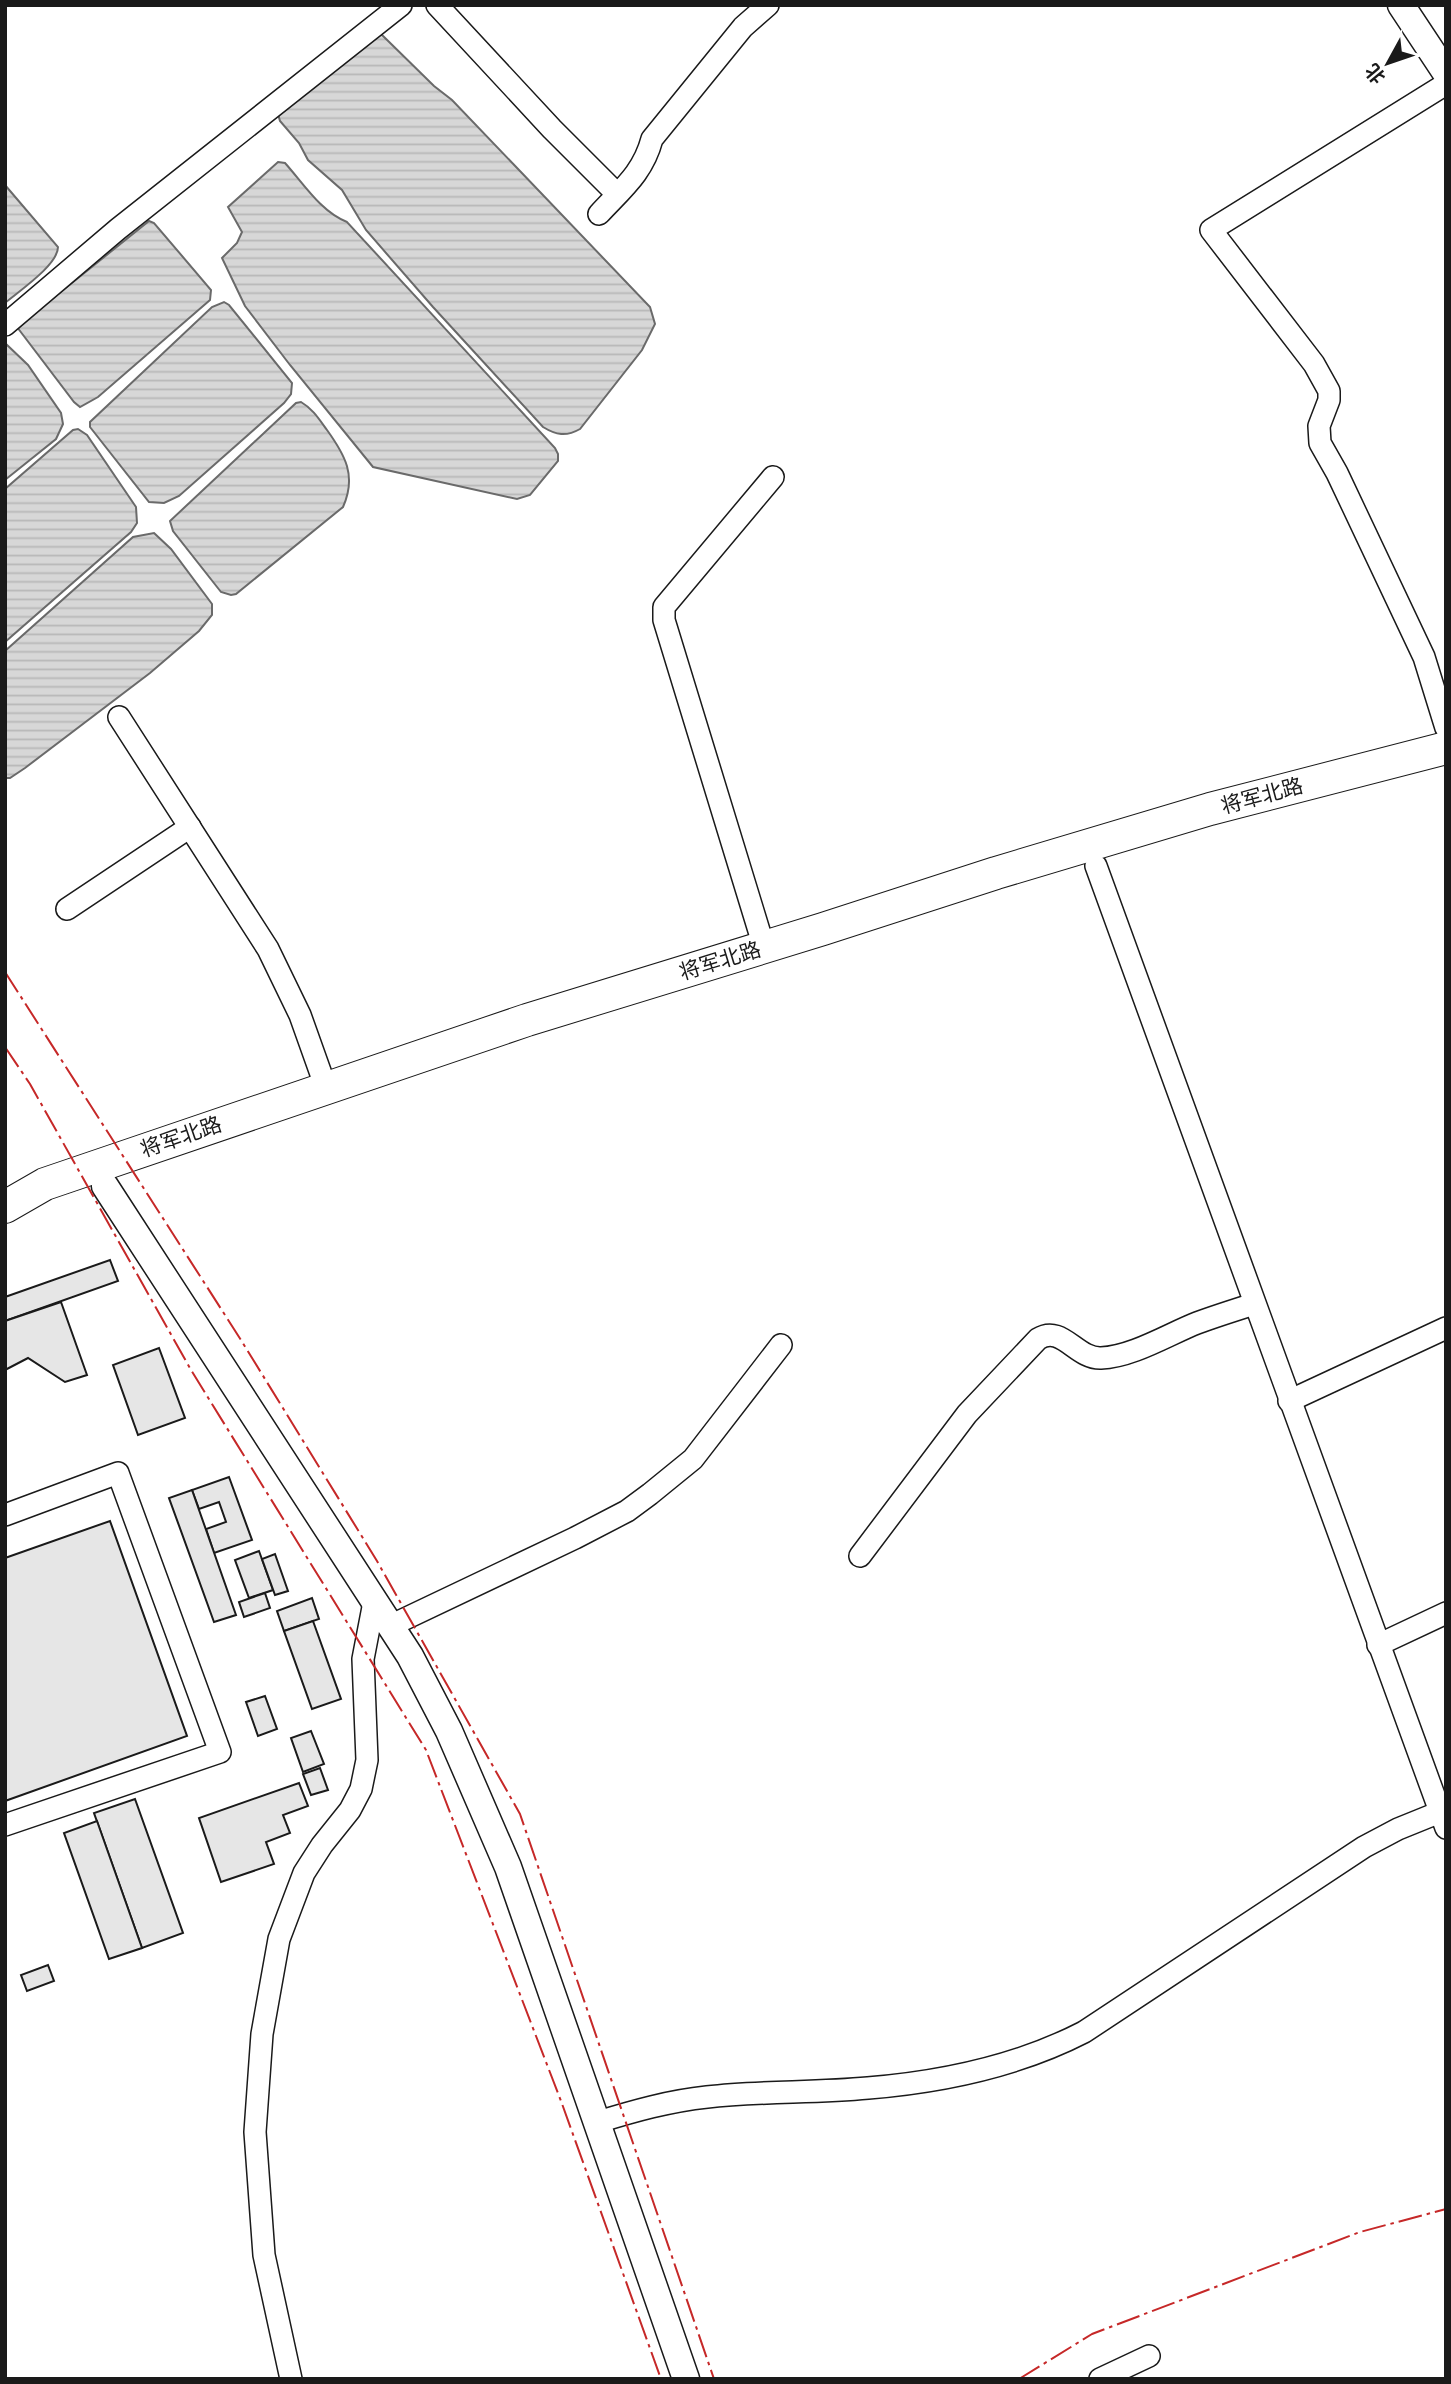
<svg xmlns="http://www.w3.org/2000/svg" width="1451" height="2384" viewBox="0 0 1451 2384" font-family="'Public Sans','Noto Sans SC',sans-serif">
  <style>
    .water { fill: url(#water-rules); stroke: #6a6a6a; stroke-width: 2 }
    .building { fill: #e6e6e6; stroke: #1a1a1a; stroke-width: 2 }
    .lines { fill: none; stroke-linecap: round; stroke-linejoin: round }
    .minor-casing { stroke: #1a1a1a; stroke-width: 24 }
    .major-casing { stroke: #1a1a1a; stroke-width: 29 }
    .highway-casing { stroke: #1a1a1a; stroke-width: 34 }
    .minor { stroke: #fff; stroke-width: 21 }
    .major { stroke: #fff; stroke-width: 26 }
    .highway { stroke: #fff; stroke-width: 32 }
    .power { stroke: #c62828; stroke-width: 2; stroke-dasharray: 24 5 3.5 5; stroke-linecap: butt }
    .labels { text-anchor: middle; stroke-width: 5; stroke-linejoin: round; paint-order: stroke }
    .street-label { font-size: 21px; fill: #1a1a1a; stroke: #fff }
  </style>
  <defs>
    <pattern id="water-rules" width="6" height="5" patternUnits="userSpaceOnUse" patternTransform="scale(1.75)"><rect width="6" height="5" fill="#d7d7d7"/><path d="M0 2.5h6" fill="none" stroke="#b8b8b8"/></pattern>
  </defs>
  <rect width="100%" height="100%" fill="#fff"/>
  <g class="water">
    <path d="M380,33L434,86L452,100L650,307L655,324L642,350L580,429C566,437 556,435 543,427L433,307L366,230L342,190L308,160L299,143L280,121L278,114Z"/>
    <path d="M278,162L285,163C303,183 321,212 347,222L555,448L558,454V461L530,495L517,499L373,467L290,365L245,306L222,258L237,243L242,232L228,207Z"/>
    <path d="M5,185L58,247C58,265 19,291 5,303Z"/>
    <polygon points="149,221 154,223 211,290 210,300 98,397 80,407 74,402 17,327"/>
    <polygon points="224,302 229,305 292,383 291,394 284,403 179,496 164,503 149,502 90,427 90,422 212,307"/>
    <polygon points="5,343 28,365 61,413 63,424 56,439 5,480"/>
    <path d="M301,402C313,409 319,419 327,430C345,455 357,476 343,507L236,594L231,595L221,592L173,531L170,521L296,403Z"/>
    <polygon points="78,429 87,435 136,507 137,523 131,532 5,642 5,489 73,430"/>
    <polygon points="154,533 171,549 212,604 212,615 199,631 150,673 25,768 10,778 5,778 5,651 133,537"/>
  </g>
  <g class="building">
    <polygon points="110,1260 118,1281 5,1321 5,1297"/>
    <polygon points="61,1302 87,1375 65,1382 28,1358 5,1370 5,1321"/>
    <polygon points="159,1348 185,1418 138,1435 113,1365"/>
    <polygon points="229,1477 252,1540 214,1553 206,1529 226,1522 219,1502 199,1509 192,1490"/>
    <polygon points="192,1490 236,1615 214,1622 169,1498"/>
    <polygon points="110,1521 187,1736 5,1801 5,1558"/>
    <polygon points="259,1551 273,1590 249,1598 235,1560"/>
    <polygon points="275,1554 288,1591 275,1595 262,1559"/>
    <polygon points="265,1593 270,1608 244,1617 239,1602"/>
    <polygon points="312,1598 319,1619 284,1631 277,1611"/>
    <polygon points="313,1621 341,1699 312,1709 284,1631"/>
    <polygon points="265,1696 277,1729 258,1736 246,1702"/>
    <polygon points="311,1731 324,1764 303,1772 291,1738"/>
    <polygon points="320,1768 328,1790 311,1795 303,1774"/>
    <polygon points="299,1783 308,1806 283,1815 290,1833 266,1842 274,1864 221,1882 199,1818"/>
    <polygon points="135,1799 183,1933 142,1948 94,1813"/>
    <polygon points="97,1821 142,1948 109,1959 64,1833"/>
    <polygon points="48,1965 54,1981 27,1991 21,1975"/>
  </g>
  <g class="lines">
    <defs>
      <g id="minor">
        <polyline points="437,5 552,129 617,194"/>
        <polyline points="1446,84 1211,230 1314,364 1329,391 1329,400 1319,426 1320,443 1337,473 1424,657 1446,728"/>
        <path d="M599,214C622,189 643,173 652,139L743,27L768,5"/>
        <polyline points="5,325 118,229 401,5"/>
        <polyline points="119,717 268,949 300,1015 326,1088"/>
        <polyline points="1096,866 1446,1828"/>
        <polyline points="67,909 190,827"/>
        <polyline points="764,947 664,620 664,607 773,477"/>
        <polyline points="1289,1401 1446,1328"/>
        <polyline points="5,1515 118,1473 220,1752 5,1825"/>
        <path d="M860,1556L967,1414L1038,1339C1062,1324 1076,1359 1101,1358C1132,1357 1169,1334 1197,1323C1216,1316 1235,1310 1254,1304"/>
        <polyline points="390,1626 575,1538 627,1511 650,1494 693,1459 781,1345"/>
        <polyline points="1378,1645 1446,1613"/>
        <path d="M598,2122C634,2111 669,2101 707,2097C760,2091 814,2093 868,2088C941,2082 1018,2066 1084,2032L1364,1847L1398,1829L1440,1812"/>
        <polyline points="291,2379 264,2255 255,2132 262,2034 279,1939 304,1873 322,1845 350,1810 361,1789 367,1760 363,1659 374,1602"/>
        <polyline points="1100,2379 1149,2356"/>
      </g>
      <g id="major">
        <polyline points="1401,5 1446,73"/>
        <polyline points="105,1186 410,1656 449,1731 508,1867 686,2379"/>
      </g>
      <polyline id="highway" points="5,1207 45,1184 527,1020 823,929 996,873 1210,809 1446,748"/>
    </defs>
    <use href="#minor" class="minor-casing"/>
    <use href="#major" class="major-casing"/>
    <use href="#highway" class="highway-casing"/>
    <use href="#minor" class="minor"/>
    <use href="#major" class="major"/>
    <use href="#highway" class="highway"/>
    <g class="power">
      <polyline points="5,972 241,1340 377,1561 520,1814 714,2379"/>
      <polyline points="5,1047 30,1084 191,1370 426,1750 561,2101 661,2379"/>
      <polyline points="1019,2379 1092,2334 1360,2232 1446,2209"/>
    </g>
  </g>
  <g class="labels">
    <g class="street-label">
      <text transform="translate(1262 796) rotate(-15)" y="7">将军北路</text>
      <text transform="translate(720 961) rotate(-17)" y="7">将军北路</text>
      <text transform="translate(181 1137) rotate(-19)" y="7">将军北路</text>
    </g>
  </g>
  <rect width="1451" height="2384" fill="none" stroke="#1a1a1a" stroke-width="14"/>
  <g transform="translate(1388 63) rotate(230)" stroke="#ffffff" stroke-width="5" paint-order="stroke">
  <path d="M0-5L12 26L0 18L-12 26Z" fill="#1a1a1a"/>
  <text y="-10" font-size="19" font-weight="bold" text-anchor="middle" fill="#1a1a1a">北</text>
  </g>
</svg>
